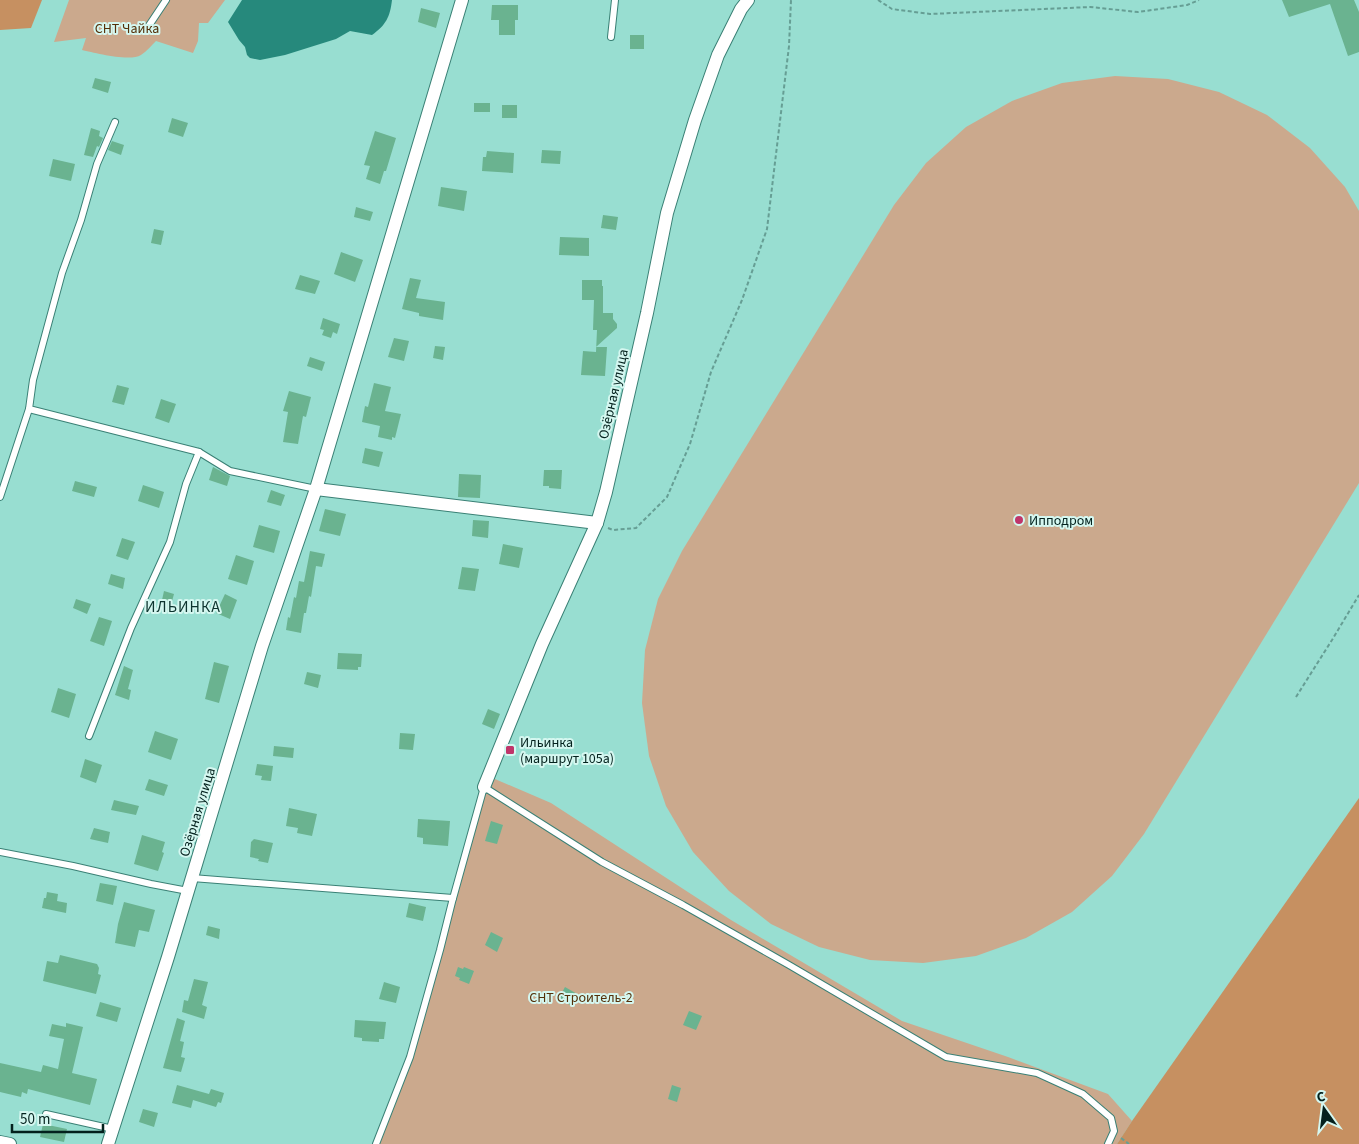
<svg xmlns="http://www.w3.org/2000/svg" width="1359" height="1144" viewBox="0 0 1359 1144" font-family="'Source Sans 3',sans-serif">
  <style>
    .green { fill: #cba98d }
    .forest { fill: #c69061 }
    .water { fill: #26897c }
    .building { fill: #6ab390 }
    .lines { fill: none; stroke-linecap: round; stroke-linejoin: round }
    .lane-casing { stroke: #3a8075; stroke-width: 8 }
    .street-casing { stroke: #3a8075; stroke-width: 14 }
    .path { stroke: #669e94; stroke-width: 2; stroke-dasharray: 4 2.5; stroke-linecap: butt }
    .lane { stroke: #fff; stroke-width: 6 }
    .street { stroke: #fff; stroke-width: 12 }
    .poi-dot { fill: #c0356a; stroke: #d5f7f0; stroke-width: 2 }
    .labels { text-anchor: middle; stroke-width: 4; stroke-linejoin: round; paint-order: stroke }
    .park-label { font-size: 14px; fill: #543009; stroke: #d5f7f0 }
    .street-label { font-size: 14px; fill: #03211d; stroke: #d5f7f0 }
    .poi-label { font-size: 14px; fill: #03211d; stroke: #d5f7f0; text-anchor: start }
    .quarter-label { font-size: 16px; letter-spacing: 1px; fill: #0d332e; stroke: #d5f7f0 }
  </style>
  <rect width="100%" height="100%" fill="#98ded1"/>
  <g class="green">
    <path d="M69,0H225L208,23H199L198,41L193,53L156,41C152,45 147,51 141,55C130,62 95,53 82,50L86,38L54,42Z"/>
    <polygon points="1115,76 1168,79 1219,92 1267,115 1310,148 1345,187 1359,211 1359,483 1144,834 1112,876 1072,912 1026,938 976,956 923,963 870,960 819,947 771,924 729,891 693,852 666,806 649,756 642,703 645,650 658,599 682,551 894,205 926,163 966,127 1012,101 1062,83"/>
    <polygon points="488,776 551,803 731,920 902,1021 1008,1057 1108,1094 1132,1121 1117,1144 379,1144 413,1052 436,976 454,899"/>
  </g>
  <g class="forest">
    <polygon points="0,0 42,0 31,28 0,30"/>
    <polygon points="1359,798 1359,1144 1117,1144 1132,1121"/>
  </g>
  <path class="water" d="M242,0H392C390,17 386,25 372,35L350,31L336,39L285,55L260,60L250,58L247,55L245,47L239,40L228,22Z"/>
  <g class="building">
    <polygon points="1282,0 1354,0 1359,12 1359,52 1348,56 1330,4 1289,17"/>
    <polygon points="492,5 518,5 518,20 515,20 515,35 499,35 499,20 491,20"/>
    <polygon points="421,8 440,13 436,28 418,22"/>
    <rect x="630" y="35" width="14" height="14"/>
    <polygon points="95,78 111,82 108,93 92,88"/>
    <rect x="474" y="103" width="16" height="9"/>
    <rect x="502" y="105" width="15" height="13"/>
    <polygon points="172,118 188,123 183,137 168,132"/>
    <polygon points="91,128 100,131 99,136 103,138 99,147 97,146 93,157 84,155"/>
    <polygon points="375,131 396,138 386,171 384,171 380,184 366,179 370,166 364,165"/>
    <polygon points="112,141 124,145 121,155 108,150"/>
    <polygon points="542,150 561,151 560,164 541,163"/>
    <polygon points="487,151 514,153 513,173 482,171 483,157 486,157"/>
    <polygon points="53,159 75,164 71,181 49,176"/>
    <polygon points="441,187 467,191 464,211 438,206"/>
    <polygon points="356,207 373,212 370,221 354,217"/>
    <polygon points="603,215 618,217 616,230 601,228"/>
    <polygon points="154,229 164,231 161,245 151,243"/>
    <polygon points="560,237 589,238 589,256 559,255"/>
    <polygon points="341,252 363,260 355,282 334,274"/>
    <polygon points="300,275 320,281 315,294 295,289"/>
    <polygon points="410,278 421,280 416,298 445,302 443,320 419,316 419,313 402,309"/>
    <polygon points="582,280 602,280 602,286 603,286 603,313 613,313 613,319 617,324 617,328 596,347 607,347 605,376 581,375 583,351 596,352 597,330 593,330 594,300 582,300"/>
    <polygon points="323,318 340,324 337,334 333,332 331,338 322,335 324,330 320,329"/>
    <polygon points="394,338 409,341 404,361 388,357"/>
    <polygon points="435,346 445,347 443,360 433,358"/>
    <polygon points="310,357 325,362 322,371 307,366"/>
    <polygon points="374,383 391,387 385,411 401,414 395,438 392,437 392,440 378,437 380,426 362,422 365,406 368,407"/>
    <polygon points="117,385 129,388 124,405 112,402"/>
    <polygon points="289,391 311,397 306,417 303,416 298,444 283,442 288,412 283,411"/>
    <polygon points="161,399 176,404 169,423 155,418"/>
    <polygon points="365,448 383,452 379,467 362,463"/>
    <polygon points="213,467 230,476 227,486 209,480"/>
    <polygon points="544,470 562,470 561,489 549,488 549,486 543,486"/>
    <polygon points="459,474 481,475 480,498 458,497"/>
    <polygon points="75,481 97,487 94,497 72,491"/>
    <polygon points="143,485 164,492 159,508 138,501"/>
    <polygon points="271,490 285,495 281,506 267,502"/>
    <polygon points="325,509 346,514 340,536 319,531"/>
    <polygon points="473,520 489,521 488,538 472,536"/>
    <polygon points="259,525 280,531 274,553 253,547"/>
    <polygon points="122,538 135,542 128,560 116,556"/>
    <polygon points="503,544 523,548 519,568 499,564"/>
    <polygon points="310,551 325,554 322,567 316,566 311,597 309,596 306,613 304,613 301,633 286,630 288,617 290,618 294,597 296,598 299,581 304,582"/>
    <polygon points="236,555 254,561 247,585 228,579"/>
    <polygon points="462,567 479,569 475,591 458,589"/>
    <polygon points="111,574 125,578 123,589 108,584"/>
    <polygon points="164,591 174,594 169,612 160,609"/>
    <polygon points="225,594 237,600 230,619 216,613"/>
    <polygon points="76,599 91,604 87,614 73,608"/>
    <polygon points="99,617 112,621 104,646 90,641"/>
    <polygon points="338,653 362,654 361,667 358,667 358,670 337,669"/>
    <polygon points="214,662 229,666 219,703 205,699"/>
    <polygon points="124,666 133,670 128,689 131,690 129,700 115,695"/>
    <polygon points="307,672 321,675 318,688 304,684"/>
    <polygon points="58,688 76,694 69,718 51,712"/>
    <polygon points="488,709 500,714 494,729 482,724"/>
    <polygon points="155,731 178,739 171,760 148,752"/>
    <polygon points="400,733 415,734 413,750 399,749"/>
    <polygon points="274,746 294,748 293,758 273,756"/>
    <polygon points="85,759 102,765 96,783 80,777"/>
    <polygon points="257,764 273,766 271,781 261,780 262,776 255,775"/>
    <polygon points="149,779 168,785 164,796 145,790"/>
    <polygon points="114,800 139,806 136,815 111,810"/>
    <polygon points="289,808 317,814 312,836 297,833 298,828 286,826"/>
    <polygon points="418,819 450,821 448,846 423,844 423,838 417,837"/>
    <polygon points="491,821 503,825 497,844 485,841"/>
    <polygon points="94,828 110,832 108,843 90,839"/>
    <polygon points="142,835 165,842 162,852 164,853 158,871 134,864"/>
    <polygon points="254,839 273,843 268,863 258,861 259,859 250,857 251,842"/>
    <polygon points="100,883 117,886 113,905 96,901"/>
    <polygon points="47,892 58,894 57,901 67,903 66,913 42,908 44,898 46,898"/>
    <polygon points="124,902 155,910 149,932 139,930 135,947 115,943 118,924"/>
    <polygon points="409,903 426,907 423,921 406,917"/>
    <polygon points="208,926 220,929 219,939 206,935"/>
    <polygon points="491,932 503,938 497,952 485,945"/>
    <polygon points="60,955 97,964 99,968 98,974 101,975 96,994 43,981 47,961 58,963"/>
    <polygon points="458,967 463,969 464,967 474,971 469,984 459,980 460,978 455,976"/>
    <polygon points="194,979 208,982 202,1005 207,1007 204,1019 182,1012 184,1000 188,1001"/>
    <polygon points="384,982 400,987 396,1003 379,999"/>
    <polygon points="565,987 579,995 573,1007 559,998"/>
    <polygon points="100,1002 121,1008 117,1022 96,1016"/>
    <polygon points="689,1011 702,1016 696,1030 683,1025"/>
    <polygon points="177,1018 185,1021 180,1041 184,1042 181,1057 185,1058 181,1072 163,1068"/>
    <polygon points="355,1020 386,1022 384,1039 379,1039 379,1042 362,1041 362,1038 354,1037"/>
    <polygon points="66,1023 83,1027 72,1073 97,1079 90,1105 28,1089 27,1094 22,1092 21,1097 0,1092 0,1063 41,1072 43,1065 58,1069 64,1039 49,1036 52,1024 66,1027"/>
    <polygon points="177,1085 209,1094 211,1089 224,1093 221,1103 218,1102 216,1107 193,1100 191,1108 172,1103"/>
    <polygon points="672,1085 681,1088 677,1102 668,1099"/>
    <polygon points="143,1109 158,1113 154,1127 139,1122"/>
    <polygon points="43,1124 67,1129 64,1142 40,1137"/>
  </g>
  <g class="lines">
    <defs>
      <g id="lane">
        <polyline points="148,27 166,0"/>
        <polyline points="611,37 615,0"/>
        <polyline points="115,122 97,164 81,220 62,273 33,380 29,409 199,452"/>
        <polyline points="0,497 29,409"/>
        <polyline points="89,736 131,628 170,542 186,484 199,452 230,471 316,489"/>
        <polyline points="0,852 73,866 151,884 188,891"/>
        <polyline points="192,878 453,898"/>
        <polyline points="46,1114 113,1129"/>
        <polyline points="376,1144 410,1057 440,950 452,902 484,787 602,862 683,905 789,965 946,1057 1037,1073 1083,1094 1111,1118 1114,1131 1108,1144"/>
      </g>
      <g id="street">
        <polyline points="316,489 597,523"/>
        <polyline points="484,787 542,644 597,523 606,492 647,313 667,213 695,120 718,55 741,9 748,0"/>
        <polyline points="0,1142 10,1144"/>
        <polyline points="108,1144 168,957 262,646 316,489 462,0"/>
      </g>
    </defs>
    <use href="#lane" class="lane-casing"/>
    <use href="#street" class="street-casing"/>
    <g class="path">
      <polyline points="878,0 892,9 930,14 1090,7 1138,12 1187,5 1199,0"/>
      <polyline points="608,528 613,530 636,528 667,497 690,444 711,372 742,300 767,229 789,46 791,0"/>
      <polyline points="1296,697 1332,640 1359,595"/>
      <polyline points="1121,1138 1129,1144"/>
    </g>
    <use href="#lane" class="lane"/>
    <use href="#street" class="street"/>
  </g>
  <g class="poi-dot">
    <circle cx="1019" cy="520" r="5"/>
    <rect x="505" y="745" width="10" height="10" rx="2.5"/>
  </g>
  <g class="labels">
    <g class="park-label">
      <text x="127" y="33">СНТ Чайка</text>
      <text x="581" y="1002">СНТ Строитель-2</text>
    </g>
    <g class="street-label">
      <text transform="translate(613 394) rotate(-77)" y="5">Озёрная улица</text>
      <text transform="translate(197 812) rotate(-73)" y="5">Озёрная улица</text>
    </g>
    <g class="poi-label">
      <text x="1029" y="525">Ипподром</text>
      <text x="520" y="747">Ильинка<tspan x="520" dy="16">(маршрут 105а)</tspan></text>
    </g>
    <g class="quarter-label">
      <text x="183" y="612">ИЛЬИНКА</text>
    </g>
  </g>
  <g transform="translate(1324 1109) rotate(346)" stroke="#d5f7f0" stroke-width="4" paint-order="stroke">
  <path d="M0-4L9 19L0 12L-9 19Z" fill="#03211d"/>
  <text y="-8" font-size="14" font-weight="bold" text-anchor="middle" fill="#03211d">С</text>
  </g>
  <path d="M12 1124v8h91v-8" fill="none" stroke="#03211d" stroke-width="2.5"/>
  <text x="20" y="1124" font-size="15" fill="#03211d" stroke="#d5f7f0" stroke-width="4" paint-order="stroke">50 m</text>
</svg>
